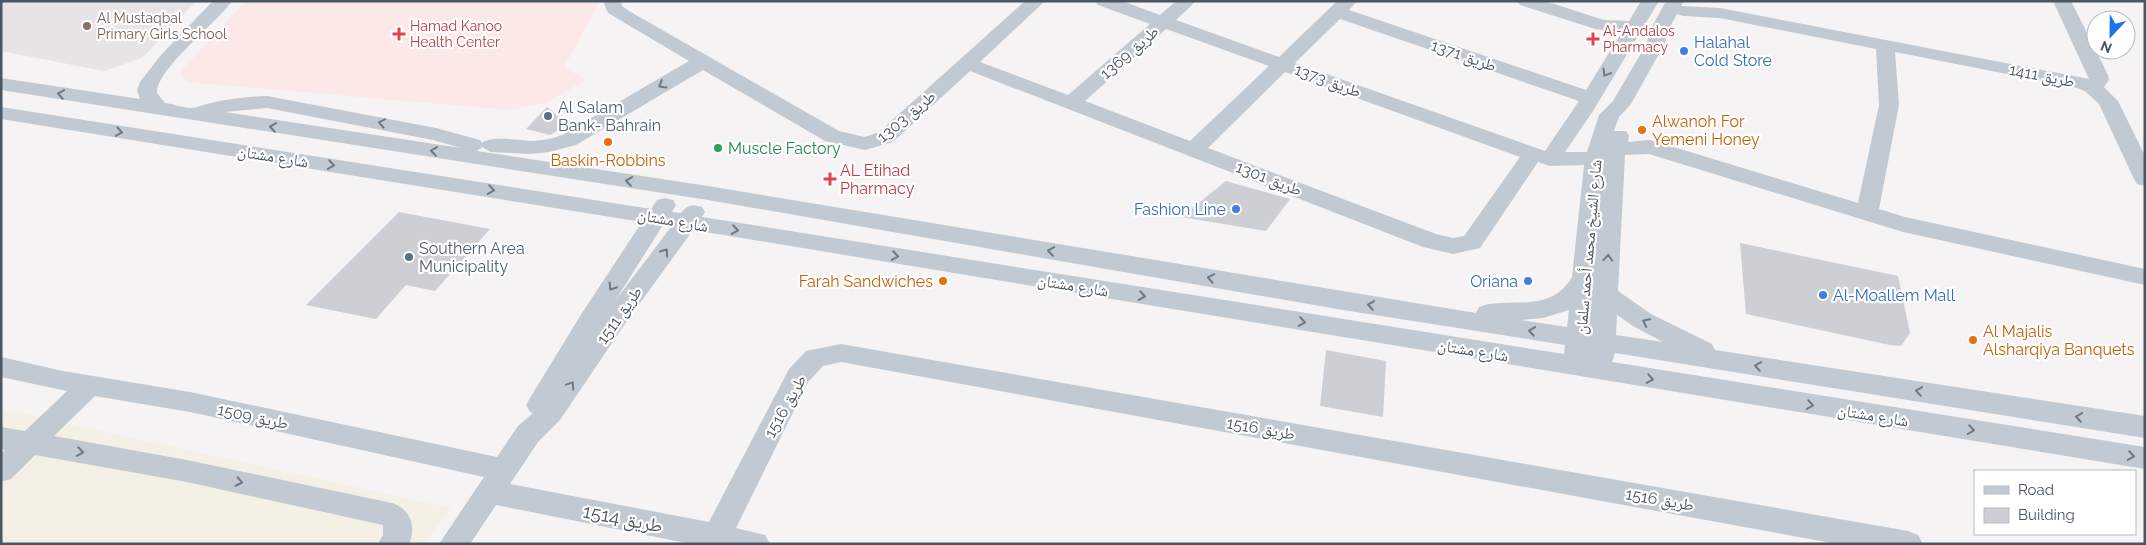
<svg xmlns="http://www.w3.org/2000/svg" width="2146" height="545" viewBox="0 0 2146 545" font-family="Raleway,'Noto Naskh Arabic',sans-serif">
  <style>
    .education { fill: #e6e4e5 }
    .medical { fill: #fce8e6 }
    .sand { fill: #f5f0e5 }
    .building { fill: #cdcfd5 }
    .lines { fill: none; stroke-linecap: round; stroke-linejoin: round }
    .minor { fill: #c1cad2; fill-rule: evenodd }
    .oneway { stroke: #6e7983 }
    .education-dot { fill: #8d6e63; stroke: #fff; stroke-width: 2 }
    .health-dot { fill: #e0444e; stroke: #fff; stroke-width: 2 }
    .shop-dot { fill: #3f7fe0; stroke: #fff; stroke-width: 2 }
    .service-dot { fill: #5c6f8a; stroke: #fff; stroke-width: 2 }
    .food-dot { fill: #e8710a; stroke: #fff; stroke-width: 2 }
    .leisure-dot { fill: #2e9e5b; stroke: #fff; stroke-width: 2 }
    .labels { text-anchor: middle; stroke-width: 4.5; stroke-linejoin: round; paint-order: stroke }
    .far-education-label { font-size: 14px; fill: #785e54; stroke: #fff; text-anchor: start }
    .far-health-label { font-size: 14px; fill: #be3a42; stroke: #fff; text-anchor: start }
    .shop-label { font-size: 16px; fill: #366cbe; stroke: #fff; text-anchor: start }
    .street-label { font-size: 16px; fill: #4a5661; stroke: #fff }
    .service-label { font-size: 16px; fill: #4e5e75; stroke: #fff; text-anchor: start }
    .food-label { font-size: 16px; fill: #c56008; stroke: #fff; text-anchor: start }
    .leisure-label { font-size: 16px; fill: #27864d; stroke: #fff; text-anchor: start }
    .health-label { font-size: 16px; fill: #be3a42; stroke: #fff; text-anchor: start }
    .near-street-label { font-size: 19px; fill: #4a5661; stroke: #fff }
  </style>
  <rect width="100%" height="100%" fill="#f5f3f3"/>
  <polygon class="education" points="1,1 196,1 142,58 104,71 1,51"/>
  <polygon class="medical" points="246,1 600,1 564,67 586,80 547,102 511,110 187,82 180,72"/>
  <polygon class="sand" points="1,409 451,508 424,544 1,544"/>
  <g class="building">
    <polygon points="547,107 568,125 550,135 526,129"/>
    <polygon points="1226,181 1290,199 1266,231 1181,217"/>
    <polygon points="399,212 490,229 435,291 406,285 376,319 306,305"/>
    <polygon points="1740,243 1898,276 1910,333 1901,346 1890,345 1746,314"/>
    <polygon points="1326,350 1386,361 1383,417 1320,406"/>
  </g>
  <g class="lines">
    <path class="minor" d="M213,1H232C217,23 156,69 157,93L165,103C174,104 189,110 197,107C219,100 243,97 267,96L436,128L480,140L482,143C491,135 521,141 534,141C543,140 552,139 562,135L689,61L608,13L603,1H621L622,6L629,11L839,131L865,137L879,132L1025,1H1045L980,62L1068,95L1150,24L1098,5L1095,1H1122L1160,15L1176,1H1196L1176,20L1279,57L1337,1H1357L1349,10L1586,90L1622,32L1595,29L1520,5L1517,1H1545L1604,20L1629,21L1641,1H1659L1593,111L1565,152H1587L1599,115L1613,101L1647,43L1649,32L1666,1H1684L1681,6L1720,8L2089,79L2053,1H2071L2108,75L2109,80L2104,87L2118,101L2145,156V186L2137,184L2134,179L2099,104L2085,91L2074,87L1895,52L1899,105L1879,209L1905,217L2145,269V285L1903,232L1649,154L1625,155L1618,291L1651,314L1712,344L1715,350L2145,416V438L1615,353L1612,362L2145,447V469L693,230L622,328L560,420L538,442L510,484L709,522L789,369L806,351L841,344L1908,531L1918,535L1923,544H1837L841,362L823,366L808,382L736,528L765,535L770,544H691L496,505L470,544H439L484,477L190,412L95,396L54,436L187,460L392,503C410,509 417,526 409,544H378L383,535V525L187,482L35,455L11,479L1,482V453L5,450L1,449V427L25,431L67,391L1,377V357L63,371L190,392L497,457L518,426L533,413L530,412L526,405L530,398L582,313L642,222L1,119V107L651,209L657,200L665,198L673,200L676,205L672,212L681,213C687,205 692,204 702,207L705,212L702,217L1564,354L1565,345L1343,310L708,200L1,90V78L140,99L137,90L140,82L161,55ZM1677,14L1684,16L1720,18L1876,49L1879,105L1858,203L1657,142L1650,140L1628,142L1629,136L1626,131H1614L1619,117L1631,104L1665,43L1667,32ZM1340,19L1579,101L1545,151L1295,63ZM1166,29L1269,66L1190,141L1085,101ZM703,70L825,141L865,150L893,142L970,71L1423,247L1453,254L1480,248L1538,162L1550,166L1584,165L1572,277C1553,310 1520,300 1488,304L1479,307L1476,313L708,186L477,151L482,147L491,152L531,154L549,152L576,145ZM1285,72L1520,157L1464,236L1453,238L1436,234L1208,148ZM267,108L433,140L461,148L225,112ZM663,225L671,227L615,301ZM1569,310L1567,327L1521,320L1543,318ZM1617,315L1633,326L1663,342L1616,335Z"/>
  </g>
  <defs><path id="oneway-chevron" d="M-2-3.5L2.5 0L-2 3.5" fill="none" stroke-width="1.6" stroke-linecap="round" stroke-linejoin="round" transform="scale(1.25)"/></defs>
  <g class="oneway">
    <use href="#oneway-chevron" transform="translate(1606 73) rotate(121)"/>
    <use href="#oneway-chevron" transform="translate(662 85) rotate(149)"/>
    <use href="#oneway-chevron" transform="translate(61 94) rotate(-171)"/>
    <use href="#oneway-chevron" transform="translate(382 123) rotate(-169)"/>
    <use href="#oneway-chevron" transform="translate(273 127) rotate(-171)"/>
    <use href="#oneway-chevron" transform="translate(119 132) rotate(9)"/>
    <use href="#oneway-chevron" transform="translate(434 151) rotate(-171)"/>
    <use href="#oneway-chevron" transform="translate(331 165) rotate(9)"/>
    <use href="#oneway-chevron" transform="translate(629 181) rotate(-171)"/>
    <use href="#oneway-chevron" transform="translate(491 190) rotate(9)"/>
    <use href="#oneway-chevron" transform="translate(735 230) rotate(9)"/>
    <use href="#oneway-chevron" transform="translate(1051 251) rotate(-171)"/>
    <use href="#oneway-chevron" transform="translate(665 252) rotate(-54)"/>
    <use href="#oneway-chevron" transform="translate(895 256) rotate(9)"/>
    <use href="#oneway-chevron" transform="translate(1608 258) rotate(-86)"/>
    <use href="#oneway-chevron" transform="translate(1211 278) rotate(-170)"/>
    <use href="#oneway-chevron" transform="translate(612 287) rotate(122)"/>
    <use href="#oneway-chevron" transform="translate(1142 296) rotate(9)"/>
    <use href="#oneway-chevron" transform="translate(1371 305) rotate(-171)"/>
    <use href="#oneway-chevron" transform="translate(1302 322) rotate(9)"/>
    <use href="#oneway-chevron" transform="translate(1646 322) rotate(-153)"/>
    <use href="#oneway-chevron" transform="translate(1532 331) rotate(-171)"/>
    <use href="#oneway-chevron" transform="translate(1758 366) rotate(-171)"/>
    <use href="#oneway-chevron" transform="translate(1650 379) rotate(9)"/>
    <use href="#oneway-chevron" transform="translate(571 385) rotate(-56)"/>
    <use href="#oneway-chevron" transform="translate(1919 391) rotate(-171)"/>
    <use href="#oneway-chevron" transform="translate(1810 405) rotate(9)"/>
    <use href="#oneway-chevron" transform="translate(2079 417) rotate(-171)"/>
    <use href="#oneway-chevron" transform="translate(1971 430) rotate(9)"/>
    <use href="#oneway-chevron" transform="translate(80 452) rotate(10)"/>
    <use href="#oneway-chevron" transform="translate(2131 456) rotate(9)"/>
    <use href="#oneway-chevron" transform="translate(239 482) rotate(12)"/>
  </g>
  <circle class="education-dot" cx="87" cy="26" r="5"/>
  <g class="health-dot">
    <path d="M396.5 26.5h5v5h5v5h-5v5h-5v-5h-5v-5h5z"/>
    <path d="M1590.5 31.5h5v5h5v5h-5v5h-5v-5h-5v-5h5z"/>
    <path d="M827.5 171.5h5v5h5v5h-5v5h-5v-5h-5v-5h5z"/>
  </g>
  <g class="shop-dot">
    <circle cx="1684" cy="51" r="5"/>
    <circle cx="1236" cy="209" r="5"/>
    <circle cx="1528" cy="281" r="5"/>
    <circle cx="1823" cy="295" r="5"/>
  </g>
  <g class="service-dot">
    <circle cx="548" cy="116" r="5"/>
    <circle cx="409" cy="257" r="5"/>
  </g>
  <g class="food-dot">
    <circle cx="1642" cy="130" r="5"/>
    <circle cx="608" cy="142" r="5"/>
    <circle cx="943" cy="281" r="5"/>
    <circle cx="1973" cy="340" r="5"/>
  </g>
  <circle class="leisure-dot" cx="718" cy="148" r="5"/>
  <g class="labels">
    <g class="far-education-label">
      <text x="97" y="23">Al Mustaqbal<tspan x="97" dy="16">Primary Girls School</tspan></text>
    </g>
    <g class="far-health-label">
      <text x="410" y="31">Hamad Kanoo<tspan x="410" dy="16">Health Center</tspan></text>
      <text x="1603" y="36">Al-Andalos<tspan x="1603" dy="16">Pharmacy</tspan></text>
    </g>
    <g class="shop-label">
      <text x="1694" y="48">Halahal<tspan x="1694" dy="18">Cold Store</tspan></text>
      <text x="1226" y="215" text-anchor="end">Fashion Line</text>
      <text x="1518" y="287" text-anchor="end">Oriana</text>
      <text x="1833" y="301">Al-Moallem Mall</text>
    </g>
    <g class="street-label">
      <text transform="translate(1129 52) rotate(-41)" y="6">طريق 1369</text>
      <text transform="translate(1464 55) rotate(19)" y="6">طريق 1371</text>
      <text transform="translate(2042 75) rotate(11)" y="6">طريق 1411</text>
      <text transform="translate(1328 80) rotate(20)" y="6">طريق 1373</text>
      <text transform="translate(906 116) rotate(-40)" y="6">طريق 1303</text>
      <text transform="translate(273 156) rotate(9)" y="6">شارع مشتان</text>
      <text transform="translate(1269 178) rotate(21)" y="6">طريق 1301</text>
      <text transform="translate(673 220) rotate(10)" y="6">شارع مشتان</text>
      <text transform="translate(1588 247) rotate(-85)" y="6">شارع الشيخ محمد أحمد سلمان</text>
      <text transform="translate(1073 285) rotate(9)" y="6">شارع مشتان</text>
      <text transform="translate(619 315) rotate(-55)" y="6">طريق 1511</text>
      <text transform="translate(1473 350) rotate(9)" y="6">شارع مشتان</text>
      <text transform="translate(785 406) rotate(-61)" y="6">طريق 1516</text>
      <text transform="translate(1873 415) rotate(9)" y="6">شارع مشتان</text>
      <text transform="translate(253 416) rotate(12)" y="6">طريق 1509</text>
      <text transform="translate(1261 428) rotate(10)" y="6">طريق 1516</text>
      <text transform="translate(1660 499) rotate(10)" y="6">طريق 1516</text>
    </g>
    <g class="service-label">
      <text x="558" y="113">Al Salam<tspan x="558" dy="18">Bank- Bahrain</tspan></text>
      <text x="419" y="254">Southern Area<tspan x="419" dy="18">Municipality</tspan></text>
    </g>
    <g class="food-label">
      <text x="1652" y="127">Alwanoh For<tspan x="1652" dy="18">Yemeni Honey</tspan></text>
      <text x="608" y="166" text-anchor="middle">Baskin-Robbins</text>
      <text x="933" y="287" text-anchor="end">Farah Sandwiches</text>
      <text x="1983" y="337">Al Majalis<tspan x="1983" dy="18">Alsharqiya Banquets</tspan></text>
    </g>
    <g class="leisure-label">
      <text x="728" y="154">Muscle Factory</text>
    </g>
    <g class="health-label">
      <text x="840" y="176">AL Etihad<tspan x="840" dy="18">Pharmacy</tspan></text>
    </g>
    <g class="near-street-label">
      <text transform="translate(623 518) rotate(11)" y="7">طريق 1514</text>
    </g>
  </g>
  <rect width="2146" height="545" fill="none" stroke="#4a5661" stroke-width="5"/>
  <rect x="1974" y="470" width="162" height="65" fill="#ffffff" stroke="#b7bbc0"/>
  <rect x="1984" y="486" width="25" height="8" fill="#c1cad2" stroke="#b7bbc0"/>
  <text x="2018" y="495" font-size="15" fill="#4a5661">Road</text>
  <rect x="1984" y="508" width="25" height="15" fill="#cdcfd5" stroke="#b7bbc0"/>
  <text x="2018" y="520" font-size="15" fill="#4a5661">Building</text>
  <g transform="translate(2111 35) rotate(202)"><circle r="24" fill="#ffffff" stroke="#b7bbc0"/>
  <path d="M0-4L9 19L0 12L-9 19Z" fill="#1a73e8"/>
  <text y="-8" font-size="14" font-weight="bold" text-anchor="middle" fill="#4a5661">N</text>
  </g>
</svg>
